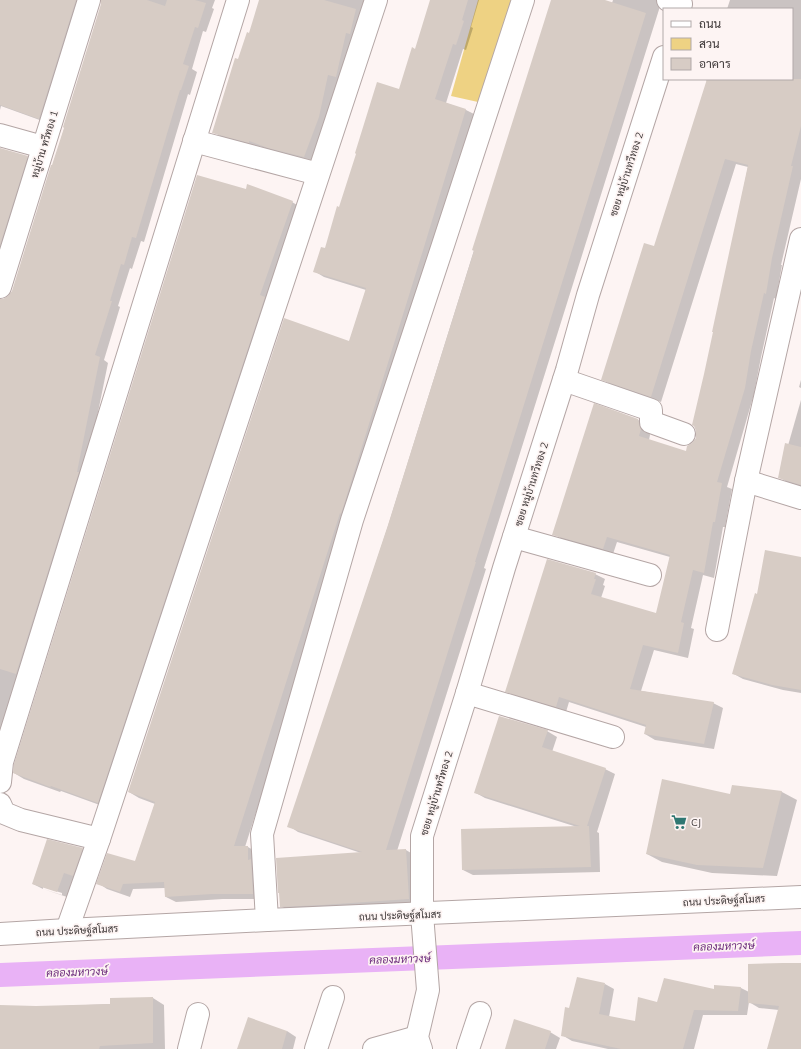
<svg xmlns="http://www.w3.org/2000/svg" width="801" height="1049" viewBox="0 0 801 1049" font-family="Mulish,Sarabun,sans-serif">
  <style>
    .green { fill: #eed283 }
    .shadow { fill: #0003; fill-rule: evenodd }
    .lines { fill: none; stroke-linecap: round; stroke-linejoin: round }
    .canal { stroke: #e9b2f6; stroke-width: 24 }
    .building { fill: #d7ccc5 }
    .minor-casing { stroke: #b4a6a5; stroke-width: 24 }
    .minor { stroke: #fff; stroke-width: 22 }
    .labels { text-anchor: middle; stroke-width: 3.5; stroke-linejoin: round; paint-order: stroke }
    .street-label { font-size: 10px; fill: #3f3939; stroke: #fdf4f3 }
    .poi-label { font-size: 10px; fill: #3f3939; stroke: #fdf4f3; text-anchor: start }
    .water-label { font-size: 11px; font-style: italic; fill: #6e2e7d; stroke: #fdf4f3 }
  </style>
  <rect width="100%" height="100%" fill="#fdf4f3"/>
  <polygon class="green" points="478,0 514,0 478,102 451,96"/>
  <g class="shadow">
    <polygon points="0,0 86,0 48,123 1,106 0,110"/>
    <polygon points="102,0 215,0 212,8 214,9 206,32 203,31 192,69 197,72 190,95 188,94 144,242 141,241 132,269 130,268 118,306 120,307 104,360 108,363 85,476 0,758 0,300 3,300 9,297 13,291 53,166 102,3"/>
    <polygon points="260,0 369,0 346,82 338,80 328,123 314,162 279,153 259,146 259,148 223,138 214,132 239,60 250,34"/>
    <polygon points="431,0 479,0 471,27 473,28 466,50 463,49 446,103 466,110 476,115 350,518 245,847 248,847 258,853 263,899 223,899 176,902 166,897 165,888 133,889 130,897 107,889 98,883 135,863 155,804 139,798 129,792 349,343 366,290 324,277 314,271 325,250 340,208 400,90 416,50"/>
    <polygon points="552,0 602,0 612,3 613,0 662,0 484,568 486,569 397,851 406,850 416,856 419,904 291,912 281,906 361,853 298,832 289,826 388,526"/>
    <polygon points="730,0 801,0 801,179 781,265 782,265 776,299 774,298 761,357 754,394 727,487 732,489 725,527 723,527 714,578 703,575 691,628 694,629 688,658 654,650 641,691 713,703 723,708 714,749 655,740 645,734 646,727 569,702 566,712 517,697 507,691 595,574 605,579 603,585 605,586 601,598 657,615 670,557 617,542 613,554 564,540 554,534 638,420 648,426 650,435 649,440 686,452 697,438 705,374 748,167 736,164 661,402 612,385 602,379 655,248 707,81 705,79 792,79 792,9 727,9"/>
    <polygon points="0,149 27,157 36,162 0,277"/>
    <polygon points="292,202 302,208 108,808 61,791 60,792 24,779 14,773"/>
    <polygon points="801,380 801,388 799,387"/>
    <polygon points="801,400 801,487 789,483 779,477"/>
    <polygon points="801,559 801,693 783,690 743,679 734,674 758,595"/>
    <polygon points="547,731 557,737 552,752 605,769 615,774 597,832 599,833 600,872 473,875 463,870 577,827 485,798 476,793"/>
    <polygon points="733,786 782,792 797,800 777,876 712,873 662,862 647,854 731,795"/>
    <path d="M82,849L92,854L67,897L43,889L33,884ZM43,887L62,893V895L43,889Z"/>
    <polygon points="801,964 801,1049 768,1049 779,1010 759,1008 749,1002 747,1015 703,1015 694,1049 608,1049 572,1041 562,1035 569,1009 605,984 614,989 609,1017 636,1022 658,1003 715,990 741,988 749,992"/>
    <polygon points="153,998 164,1005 165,1049 0,1049 0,1006 35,1007 111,1004"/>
    <polygon points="287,1031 296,1037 293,1049 238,1049"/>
    <polygon points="550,1032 560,1038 556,1049 506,1049"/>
  </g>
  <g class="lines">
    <polyline class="canal" points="0,975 801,943"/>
  </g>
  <g class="building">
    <polygon points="0,0 76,0 39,119 0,105"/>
    <polygon points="101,0 147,0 165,6 167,0 195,0 206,3 198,28 195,27 183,64 189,66 181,90 180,90 136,238 132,237 124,265 121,264 110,301 112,301 95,355 100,357 77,472 79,472 16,674 0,669 0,299 3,299 8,296 12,291 51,165 52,165 64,128 63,127 101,4"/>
    <polygon points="259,0 324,0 356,9 350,34 346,33 336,77 328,75 319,117 304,157 268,148 249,141 249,143 212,133 235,58 238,59 247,32 249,33"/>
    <polygon points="430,0 468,0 462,20 464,21 456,45 453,44 435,99 466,109 424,247 341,514 340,513 234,846 248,846 248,860 251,859 253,894 212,894 165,897 164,882 123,884 120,892 96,884 107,853 135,861 155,802 128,792 284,318 349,341 366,288 313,272 321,247 325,248 337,206 339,207 356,154 355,153 377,82 399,89 412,47 415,49"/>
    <polygon points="551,0 605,0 646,13 475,562 476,562 386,850 406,849 409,899 322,905 280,907 279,893 278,893 276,858 362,852 287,827 388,525 474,251 472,250"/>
    <polygon points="707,79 801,79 801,126 791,166 793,166 772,258 766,294 764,293 751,351 745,388 717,482 722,483 715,522 713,522 704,573 693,570 681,622 684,623 678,653 643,645 630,689 714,702 704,744 644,734 646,725 559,697 556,707 505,692 547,559 596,573 594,579 596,579 591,594 656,613 670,555 607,537 603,549 552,535 594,403 638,419 641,429 639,436 686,451 687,446 692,443 696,438 696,431 694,426 692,425 704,374 713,332 712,332 748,165 725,159 651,397 601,380 644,243 654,246"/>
    <polygon points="0,148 28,156 0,245"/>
    <polygon points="197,175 246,189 247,184 293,201 260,295 265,297 98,803 51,786 50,787 13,773 14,764"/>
    <polygon points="785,443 801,447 801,485 778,478"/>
    <polygon points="765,550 801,557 801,690 772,685 732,674 755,593 757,594"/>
    <polygon points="499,716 548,730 542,747 606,768 587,826 589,826 591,867 462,870 461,829 580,826 474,793"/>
    <polygon points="662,779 730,794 732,785 782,791 763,868 697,865 646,854"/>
    <polygon points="47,839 83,848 73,876 64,873 57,892 32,884"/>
    <polygon points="783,963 801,963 801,1049 767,1049 779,1006 748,1003 748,964"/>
    <polygon points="577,977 605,983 599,1014 635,1021 638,997 657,1002 664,978 714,989 714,985 741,987 738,1011 694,1010 683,1049 621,1049 561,1036 565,1007 569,1008"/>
    <polygon points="153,997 153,1043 100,1046 99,1049 0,1049 0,1005 36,1006 110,1004 110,998"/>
    <polygon points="248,1017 287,1031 282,1049 237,1049"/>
    <polygon points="514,1019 551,1031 545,1049 505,1049"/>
  </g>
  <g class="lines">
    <defs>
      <g id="minor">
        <polyline points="668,0 681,4"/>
        <polyline points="0,135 43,147"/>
        <polyline points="194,141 318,174"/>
        <polyline points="0,287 89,0"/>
        <polyline points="564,380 651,410 651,422 684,434"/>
        <polyline points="746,481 801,498"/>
        <polyline points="514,537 650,575"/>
        <polyline points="717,630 746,481 801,239"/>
        <polyline points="467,693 613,737"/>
        <polyline points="0,782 2,762 238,0"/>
        <polyline points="0,804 4,813 21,820 99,839"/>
        <polyline points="267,920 262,834 352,520 443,245 523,0"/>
        <polyline points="67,930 99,839 376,0"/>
        <polyline points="0,934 67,930 267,920 801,897"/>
        <polyline points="189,1049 198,1014"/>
        <polyline points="316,1049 333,997"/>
        <polyline points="374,1049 417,1037"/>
        <polyline points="421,1049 417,1037 428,990 422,914 422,836 467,693 504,568 567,370 588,295 664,57"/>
        <polyline points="468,1049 480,1013"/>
      </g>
    </defs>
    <use href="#minor" class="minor-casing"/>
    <use href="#minor" class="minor"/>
  </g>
  <defs>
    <symbol id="supermarket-bare" viewBox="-9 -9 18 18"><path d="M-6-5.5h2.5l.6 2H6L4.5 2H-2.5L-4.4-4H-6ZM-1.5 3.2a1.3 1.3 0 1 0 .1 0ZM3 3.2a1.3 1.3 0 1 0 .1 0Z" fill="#2f7772" stroke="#fdf4f3" stroke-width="2.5" paint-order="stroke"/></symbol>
  </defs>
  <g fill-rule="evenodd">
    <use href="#supermarket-bare" x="668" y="811" width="22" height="22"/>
  </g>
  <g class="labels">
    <g class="street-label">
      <text transform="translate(44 144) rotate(-73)" y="4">หมู่บ้าน ทวีทอง 1</text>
      <text transform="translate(626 174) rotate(-72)" y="4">ซอย หมู่บ้านทวีทอง 2</text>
      <text transform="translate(531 484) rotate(-72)" y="4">ซอย หมู่บ้านทวีทอง 2</text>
      <text transform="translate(436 793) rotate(-73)" y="4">ซอย หมู่บ้านทวีทอง 2</text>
      <text transform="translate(724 900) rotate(-3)" y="4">ถนน ประดิษฐ์สโมสร</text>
      <text transform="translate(400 915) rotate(-2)" y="4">ถนน ประดิษฐ์สโมสร</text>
      <text transform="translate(77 930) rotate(-3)" y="4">ถนน ประดิษฐ์สโมสร</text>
    </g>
    <g class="poi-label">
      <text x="691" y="826">CJ</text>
    </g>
    <g class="water-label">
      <text transform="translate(724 946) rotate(-2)" y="4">คลองมหาวงษ์</text>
      <text transform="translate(400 959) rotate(-2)" y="4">คลองมหาวงษ์</text>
      <text transform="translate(77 972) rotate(-2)" y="4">คลองมหาวงษ์</text>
    </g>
  </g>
  <rect x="663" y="8" width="130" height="72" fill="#fdf4f3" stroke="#b1a9a9"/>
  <rect x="671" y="21" width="20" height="6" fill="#ffffff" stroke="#b1a9a9"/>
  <text x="699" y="28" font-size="12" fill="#3f3939">ถนน</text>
  <rect x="671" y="38" width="20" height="12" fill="#eed283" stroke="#b1a9a9"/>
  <text x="699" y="48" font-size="12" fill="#3f3939">สวน</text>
  <rect x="671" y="58" width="20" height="12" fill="#d7ccc5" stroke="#b1a9a9"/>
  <text x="699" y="68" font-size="12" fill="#3f3939">อาคาร</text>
</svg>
